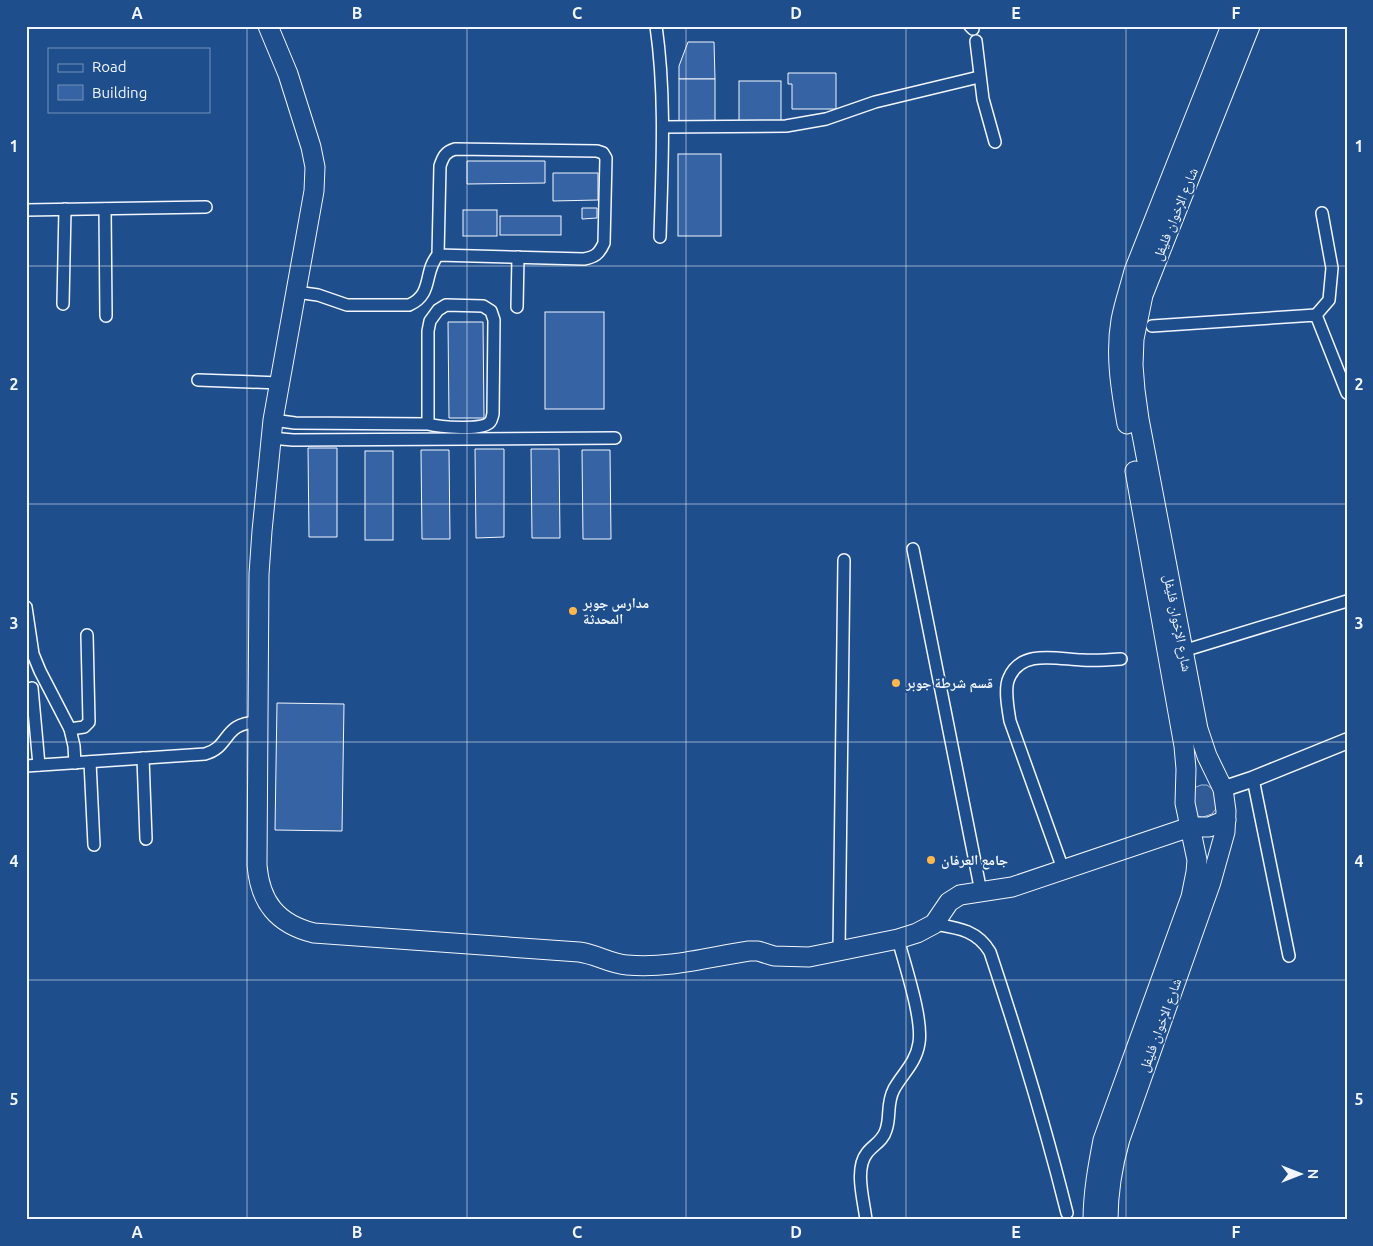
<svg xmlns="http://www.w3.org/2000/svg" width="1373" height="1246" viewBox="0 0 1373 1246" font-family="Ubuntu,'Noto Naskh Arabic',sans-serif">
  <style>
    .built { fill: #305b95; stroke: #a8bbd7 }
    .building { fill: #3563a3; stroke: #f2f6ff }
    .lines { fill: none; stroke-linecap: round; stroke-linejoin: round }
    .minor-casing { stroke: #f2f6ff; stroke-width: 14 }
    .tertiary-casing { stroke: #f2f6ff; stroke-width: 18 }
    .primary-casing { stroke: #f2f6ff; stroke-width: 21 }
    .minor { stroke: #1f4e8c; stroke-width: 11 }
    .tertiary { stroke: #1f4e8c; stroke-width: 15 }
    .primary { stroke: #1f4e8c; stroke-width: 19 }
    .grid { fill: none; stroke: #f2f6ff; stroke-width: 1; stroke-opacity: 0.55 }
    .poi-dot { fill: #ffb74d; stroke: #1f4e8c; stroke-width: 2 }
    .labels { text-anchor: middle; stroke-width: 4; stroke-linejoin: round; paint-order: stroke }
    .street-label { font-size: 14px; fill: #f2f6ff; stroke: #1f4e8c }
    .poi-label { font-size: 14px; font-weight: bold; fill: #f2f6ff; stroke: #1f4e8c; text-anchor: start }
    .neatline { fill: none; stroke: #f2f6ff; stroke-width: 2 }
    .grid-label { font-size: 16px; text-anchor: middle; font-weight: bold; fill: #f2f6ff }
  </style>
  <rect width="100%" height="100%" fill="#1f4e8c"/>
  <polygon class="built" points="1201,785 1207,785 1215,791 1218,806 1212,814 1203,817 1197,816 1191,789"/>
  <g class="building">
    <polygon points="688,42 714,42 715,79 679,79 679,66"/>
    <polygon points="788,73 836,73 836,109 792,109 792,84 788,84"/>
    <rect x="679" y="79" width="36" height="43"/>
    <rect x="739" y="81" width="42" height="40"/>
    <rect x="678" y="154" width="43" height="82"/>
    <polygon points="467,161 545,161 545,183 467,184"/>
    <polygon points="553,173 598,173 598,200 553,201"/>
    <polygon points="582,208 597,208 597,218 582,219"/>
    <rect x="463" y="210" width="34" height="26"/>
    <rect x="500" y="216" width="61" height="19"/>
    <rect x="545" y="312" width="59" height="97"/>
    <polygon points="448,322 483,322 484,418 449,418"/>
    <polygon points="308,448 337,448 337,537 309,537"/>
    <polygon points="475,449 504,449 504,537 476,538"/>
    <polygon points="531,449 559,449 560,538 532,538"/>
    <polygon points="421,450 449,450 450,539 422,539"/>
    <polygon points="582,450 610,450 611,539 583,539"/>
    <rect x="365" y="451" width="28" height="89"/>
    <polygon points="277,703 344,704 342,831 275,830"/>
  </g>
  <g class="lines">
    <defs>
      <g id="minor">
        <path d="M656,26C666,96 662,167 660,237"/>
        <polyline points="970,26 973,29"/>
        <polyline points="976,41 983,99 995,142"/>
        <polyline points="663,127 786,126 826,119 875,102 979,77"/>
        <polyline points="105,209 106,316"/>
        <polyline points="26,210 206,207"/>
        <path d="M296,292L318,295L347,305H409C434,294 423,272 438,255L440,166C443,157 445,152 455,149L597,151L603,153L606,158L604,243C599,254 595,257 584,259L438,255"/>
        <polyline points="63,304 65,209"/>
        <polyline points="517,307 518,257"/>
        <polyline points="1316,315 1329,300 1332,268 1322,213"/>
        <polyline points="1152,326 1316,315 1347,393"/>
        <polyline points="198,380 280,383"/>
        <path d="M273,420L295,423L428,424C439,427 483,431 490,422C492,420 492,417 493,414L494,320L491,311L483,306L446,305L438,310L430,321L428,331V424"/>
        <polyline points="271,438 293,440 615,438"/>
        <polyline points="913,549 981,892"/>
        <polyline points="26,607 33,654 40,671 70,729 74,746 75,763"/>
        <polyline points="1183,651 1347,601"/>
        <polyline points="32,688 39,765"/>
        <polyline points="70,729 84,727 89,722 87,635"/>
        <polyline points="143,758 146,839"/>
        <polyline points="90,762 94,845"/>
        <path d="M26,766L205,754C231,747 222,723 258,722"/>
        <polyline points="1253,779 1289,956"/>
        <path d="M1063,869L1010,721C1008,709 1004,688 1009,678C1021,649 1057,659 1082,660C1095,661 1108,660 1121,659"/>
        <path d="M934,924C958,928 977,930 990,952C1019,1039 1045,1125 1067,1213"/>
        <polyline points="839,951 844,560"/>
        <path d="M866,1220C864,1201 854,1169 867,1153C873,1145 883,1141 886,1130C891,1116 886,1104 894,1089C903,1073 916,1063 919,1043C923,1018 905,966 898,939"/>
      </g>
      <polyline id="tertiary" points="1223,789 1253,779 1347,741"/>
      <g id="primary">
        <path d="M268,26L288,74L311,147L315,167L314,191L273,420L262,531L259,574L257,865C260,902 277,924 314,933L579,952C596,954 610,964 627,965C668,969 709,957 749,951H758L774,956L809,957L898,939L917,933L934,924L949,902L960,895L1012,887L1190,827H1209L1226,820"/>
        <path d="M1127,424C1121,390 1115,355 1121,320C1124,304 1130,287 1134,271L1231,26"/>
        <path d="M1093,1220C1093,1193 1098,1166 1103,1140L1191,897L1196,872L1197,860L1185,803L1186,769L1184,746L1135,471"/>
        <path d="M1108,1220C1108,1191 1112,1167 1120,1139L1211,882L1225,832L1226,811L1223,789L1207,756L1198,729L1139,419L1135,390L1133,365L1134,339L1143,295L1250,26"/>
      </g>
    </defs>
    <use href="#minor" class="minor-casing"/>
    <use href="#tertiary" class="tertiary-casing"/>
    <use href="#primary" class="primary-casing"/>
    <use href="#minor" class="minor"/>
    <use href="#tertiary" class="tertiary"/>
    <use href="#primary" class="primary"/>
  </g>
  <path class="grid" d="M247,26V1220M467,26V1220M686,26V1220M906,26V1220M1126,26V1220M26,266H1347M26,504H1347M26,742H1347M26,980H1347"/>
  <g class="poi-dot">
    <circle cx="573" cy="611" r="5"/>
    <circle cx="896" cy="683" r="5"/>
    <circle cx="931" cy="860" r="5"/>
  </g>
  <g class="labels">
    <g class="street-label">
      <text transform="translate(1175 214) rotate(-68)" y="5">شارع الإخوان فليفل</text>
      <text transform="translate(1178 623) rotate(79)" y="5">شارع الإخوان فليفل</text>
      <text transform="translate(1160 1025) rotate(-70)" y="5">شارع الإخوان فليفل</text>
    </g>
    <g class="poi-label">
      <text x="583" y="608">مدارس جوبر<tspan x="583" dy="16">المحدثة</tspan></text>
      <text x="906" y="688">قسم شرطة جوبر</text>
      <text x="941" y="865">جامع العرفان</text>
    </g>
  </g>
  <rect width="1373" height="1246" fill="none" stroke="#1f4e8c" stroke-width="55"/>
  <rect x="48" y="48" width="162" height="65" fill="#1f4e8c" stroke="#7391ba"/>
  <rect x="58" y="64" width="25" height="8" fill="#1f4e8c" stroke="#7391ba"/>
  <text x="92" y="72" font-size="15" fill="#f2f6ff">Road</text>
  <rect x="58" y="85" width="25" height="15" fill="#3563a3" stroke="#7391ba"/>
  <text x="92" y="98" font-size="15" fill="#f2f6ff">Building</text>
  <g transform="translate(1300 1174) rotate(90)" stroke="#1f4e8c" stroke-width="4" paint-order="stroke">
  <path d="M0-4L9 19L0 12L-9 19Z" fill="#f2f6ff"/>
  <text y="-8" font-size="14" font-weight="bold" text-anchor="middle" fill="#f2f6ff">N</text>
  </g>
  <rect x="28" y="28" width="1318" height="1190" class="neatline"/>
  <g class="grid-label">
    <text x="137" y="19">A</text>
    <text x="357" y="19">B</text>
    <text x="577" y="19">C</text>
    <text x="796" y="19">D</text>
    <text x="1016" y="19">E</text>
    <text x="1236" y="19">F</text>
    <text x="14" y="152">1</text>
    <text x="1359" y="152">1</text>
    <text x="14" y="390">2</text>
    <text x="1359" y="390">2</text>
    <text x="14" y="629">3</text>
    <text x="1359" y="629">3</text>
    <text x="14" y="867">4</text>
    <text x="1359" y="867">4</text>
    <text x="14" y="1105">5</text>
    <text x="1359" y="1105">5</text>
    <text x="137" y="1238">A</text>
    <text x="357" y="1238">B</text>
    <text x="577" y="1238">C</text>
    <text x="796" y="1238">D</text>
    <text x="1016" y="1238">E</text>
    <text x="1236" y="1238">F</text>
  </g>
</svg>
